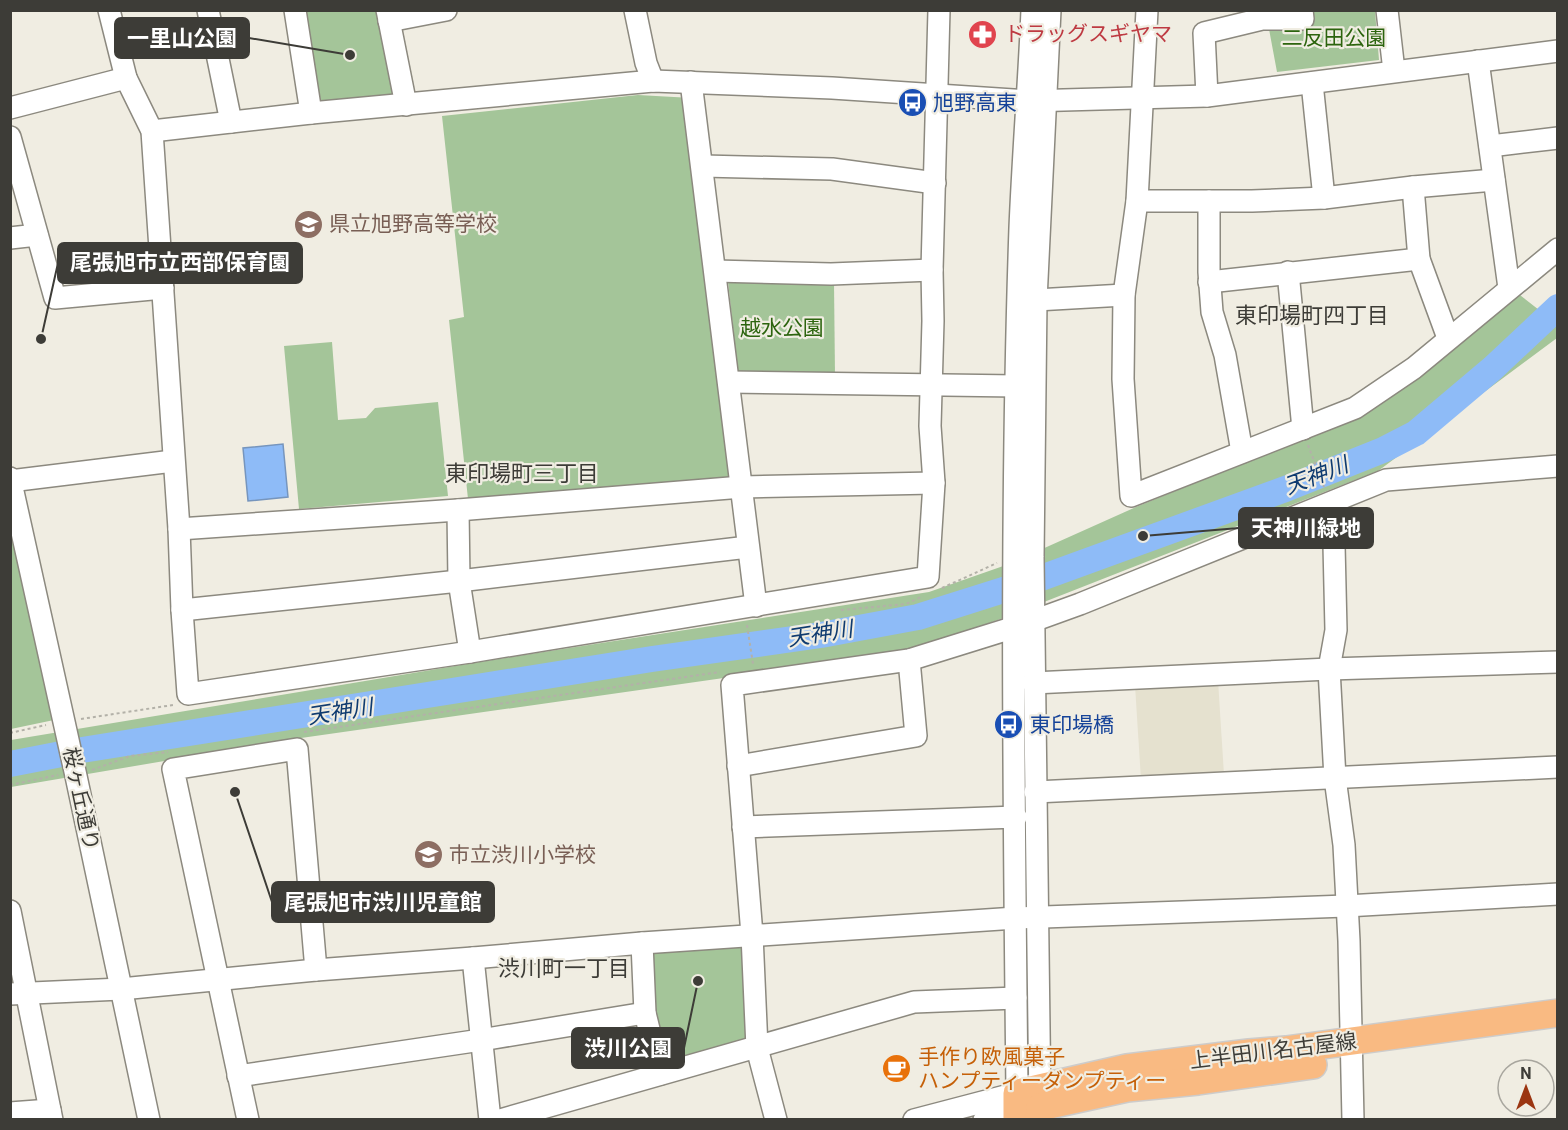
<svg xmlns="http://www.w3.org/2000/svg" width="1568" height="1130" viewBox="0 0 1568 1130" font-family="Roboto,'Noto Sans JP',sans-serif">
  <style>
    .built { fill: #e5e1cf }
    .green { fill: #a4c599 }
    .water { fill: #8ebbf7; stroke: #7695bd; stroke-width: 1.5 }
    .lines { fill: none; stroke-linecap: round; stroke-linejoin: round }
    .river { stroke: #8ebbf7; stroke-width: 26 }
    .minor-casing { stroke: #8c897f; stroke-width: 24 }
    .major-casing { stroke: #cdcccb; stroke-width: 30 }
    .path { stroke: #b3b1a8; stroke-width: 2; stroke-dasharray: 3 3; stroke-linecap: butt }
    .minor { stroke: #fff; stroke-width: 21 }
    .major { stroke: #f9ba82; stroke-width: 27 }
    .labels { text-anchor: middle; stroke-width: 4.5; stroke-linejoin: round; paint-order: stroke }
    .health-label { font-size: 21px; fill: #be3a42; stroke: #f0ede2; text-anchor: start }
    .park-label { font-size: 21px; fill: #2c640e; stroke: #f0ede2 }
    .transit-label { font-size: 21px; fill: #164399; stroke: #f0ede2; text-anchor: start }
    .education-label { font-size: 21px; fill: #785e54; stroke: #f0ede2; text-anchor: start }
    .street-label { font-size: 21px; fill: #3d3c37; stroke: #f0ede2 }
    .food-label { font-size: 21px; fill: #c56008; stroke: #f0ede2; text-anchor: start }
    .neighbourhood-label { font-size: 22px; fill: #3d3c37; stroke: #f0ede2 }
    .water-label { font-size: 22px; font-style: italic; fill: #0f3b70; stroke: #f0ede2 }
    .leader { fill: none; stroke: #3d3c37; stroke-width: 2 }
    .callout-dot { fill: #3d3c37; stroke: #f0ede2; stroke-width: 2 }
    .callout { fill: #3d3c37; stroke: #3d3c37; stroke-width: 2 }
    .callout-label { font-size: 22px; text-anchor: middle; font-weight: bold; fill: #fff }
  </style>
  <rect width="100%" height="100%" fill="#f0ede2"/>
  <polygon class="built" points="1218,680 1224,775 1141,780 1135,685"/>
  <g class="green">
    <polygon points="303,11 380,11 400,99 318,108"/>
    <polygon points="1309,11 1375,11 1379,60 1277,72 1269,29 1310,27"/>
    <polygon points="638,95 692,98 729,480 468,499 449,320 464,317 442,116"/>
    <polygon points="728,281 834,283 835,375 738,374"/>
    <polygon points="1516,292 1557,324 1557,338 1378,471 1006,617 907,652 294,739 11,787 11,740 473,663 929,592 1009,564 1136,507 1360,416"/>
    <polygon points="332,342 338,420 366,418 375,408 438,402 448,496 299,509 284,346"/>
    <polygon points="10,512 54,720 11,729 10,729"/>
    <polygon points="742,941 751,1043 664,1065 652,1013 650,949"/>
  </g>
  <polygon class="water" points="283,444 288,497 248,501 243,448"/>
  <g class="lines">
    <polyline class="river" points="10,764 82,750 421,696 652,659 821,635 918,617 1041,578 1288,488 1383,450 1416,433 1493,368 1558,307"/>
    <defs>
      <g id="minor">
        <polyline points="109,10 126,78 152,131 179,529 182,610 188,694 470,652 928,577 934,483 930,426 933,321 932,270 939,10"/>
        <polyline points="208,10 231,122"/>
        <polyline points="295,10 311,113"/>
        <polyline points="387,10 406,105"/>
        <polyline points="635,10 646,63 653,81"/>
        <polyline points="1147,10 1137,201 1124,295 1123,379 1131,496 1355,408 1414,368 1558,249"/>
        <polyline points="1387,10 1394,71"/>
        <polyline points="389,21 446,10"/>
        <polyline points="1478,61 1509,288"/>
        <polyline points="691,82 756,606"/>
        <polyline points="1312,83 1324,198"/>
        <polyline points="1207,96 1204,33 1262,19 1303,19 1302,10"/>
        <polyline points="10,108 126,78"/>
        <polyline points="152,131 311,113 653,81 832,88 1028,101 1207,96 1558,51"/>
        <polyline points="10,137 55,298 163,288"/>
        <polyline points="1490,146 1558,138"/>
        <polyline points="703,166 832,169 935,183"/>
        <polyline points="1413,187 1419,259 1448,338"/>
        <polyline points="1137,201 1252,201 1324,198 1413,187 1494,180"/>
        <polyline points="1209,201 1209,272 1212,312 1225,355 1242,452"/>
        <polyline points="10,238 37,235"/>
        <polyline points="715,271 831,274 932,270"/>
        <polyline points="1288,272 1303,429"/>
        <polyline points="1209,282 1419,259"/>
        <polyline points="1036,300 1124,295"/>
        <polyline points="729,382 1017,386"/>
        <polyline points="10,478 76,776 149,1120"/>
        <polyline points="10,481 173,461"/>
        <polyline points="1333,502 1336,630 1329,669 1335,778 1344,845 1349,941 1353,1120"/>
        <polyline points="458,510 459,581 470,652"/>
        <polyline points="179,529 458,510 742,487 934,483"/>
        <polyline points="182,610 459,581 748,547"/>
        <polyline points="1033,621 1080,604 1386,480 1558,466"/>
        <polyline points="1033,683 1329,669 1558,662"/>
        <polyline points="738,766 916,736 909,660"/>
        <polyline points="1035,792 1558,767"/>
        <polyline points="743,827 1016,817"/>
        <polyline points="10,911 52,1120"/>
        <polyline points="642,943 645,1013 660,1074"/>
        <polyline points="473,958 490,1120"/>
        <polyline points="10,994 121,989 316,970 473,958 642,943 1016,918 1346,906 1558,894"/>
        <polyline points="238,1076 481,1040 645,1013"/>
        <polyline points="10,1113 50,1110"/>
        <polyline points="248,1120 173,769 297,749 316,970"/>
        <polyline points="500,1120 914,1002 1016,998"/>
        <polyline points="776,1120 757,1048 752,935 732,685 909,660 1015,627"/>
        <path d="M914,1120L1017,1093C1014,805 1010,516 1020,228C1023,155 1029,83 1032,10"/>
        <polyline points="984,1120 1040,1107 1033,557 1036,300 1050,10"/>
      </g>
      <g id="major">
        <polyline points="1017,1120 1017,1093 1127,1068 1249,1053 1286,1050 1558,1013"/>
        <polyline points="1039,1120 1040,1107 1127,1088 1198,1081 1313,1065"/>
      </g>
    </defs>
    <use href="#minor" class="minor-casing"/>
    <use href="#major" class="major-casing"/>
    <g class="path">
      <polyline points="1308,445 1324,487"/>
      <polyline points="942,588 997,563"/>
      <polyline points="841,610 906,604 923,596"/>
      <polyline points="747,625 753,664"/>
      <polyline points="81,719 173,705"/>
      <polyline points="304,732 720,672"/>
      <polyline points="10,733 46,725"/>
      <polyline points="92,770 130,756 168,752"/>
      <polyline points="10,785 58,775"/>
    </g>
    <use href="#minor" class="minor"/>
    <use href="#major" class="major"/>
  </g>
  <defs>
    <symbol id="pharmacy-disc" viewBox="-11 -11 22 22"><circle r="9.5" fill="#e0444e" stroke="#f0ede2"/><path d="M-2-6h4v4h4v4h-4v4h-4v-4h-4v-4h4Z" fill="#fff"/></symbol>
    <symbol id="bus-disc" viewBox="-11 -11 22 22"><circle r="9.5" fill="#1a4fb4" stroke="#f0ede2"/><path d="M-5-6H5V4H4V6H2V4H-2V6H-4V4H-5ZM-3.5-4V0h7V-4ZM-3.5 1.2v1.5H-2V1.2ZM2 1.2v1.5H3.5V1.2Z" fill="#fff"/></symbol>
    <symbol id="school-disc" viewBox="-11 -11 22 22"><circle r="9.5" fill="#8d6e63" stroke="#f0ede2"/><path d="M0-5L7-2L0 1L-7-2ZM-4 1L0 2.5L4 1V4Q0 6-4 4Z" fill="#fff"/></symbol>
    <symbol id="cafe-disc" viewBox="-11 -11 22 22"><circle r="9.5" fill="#e8710a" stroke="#f0ede2"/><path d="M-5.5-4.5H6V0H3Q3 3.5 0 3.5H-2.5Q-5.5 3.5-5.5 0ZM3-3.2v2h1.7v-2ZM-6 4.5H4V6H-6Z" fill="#fff"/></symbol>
  </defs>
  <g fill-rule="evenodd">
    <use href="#pharmacy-disc" x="966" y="18" width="33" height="33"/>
    <use href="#bus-disc" x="896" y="86" width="33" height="33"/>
    <use href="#school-disc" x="292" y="208" width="33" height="33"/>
    <use href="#bus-disc" x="992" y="708" width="33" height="33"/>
    <use href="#school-disc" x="412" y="838" width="33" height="33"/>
    <use href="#cafe-disc" x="880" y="1052" width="33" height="33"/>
  </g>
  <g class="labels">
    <g class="health-label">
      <text x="1004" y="41">ドラッグスギヤマ</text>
    </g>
    <g class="park-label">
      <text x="1334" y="45">二反田公園</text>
      <text x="782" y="335">越水公園</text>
    </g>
    <g class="transit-label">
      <text x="933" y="110">旭野高東</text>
      <text x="1030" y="732">東印場橋</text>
    </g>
    <g class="education-label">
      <text x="329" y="231">県立旭野高等学校</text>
      <text x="449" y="862">市立渋川小学校</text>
    </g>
    <g class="street-label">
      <text transform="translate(81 799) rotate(78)" y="7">桜ヶ丘通り</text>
      <text transform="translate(1273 1051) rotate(-7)" y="7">上半田川名古屋線</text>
    </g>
    <g class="food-label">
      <text x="918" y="1064">手作り欧風菓子<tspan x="918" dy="24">ハンプティーダンプティー</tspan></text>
    </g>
    <g class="neighbourhood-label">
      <text x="1312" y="323">東印場町四丁目</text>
      <text x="522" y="481">東印場町三丁目</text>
      <text x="564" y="976">渋川町一丁目</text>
    </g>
    <g class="water-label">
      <text transform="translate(1316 475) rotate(-21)" y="8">天神川</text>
      <text transform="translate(820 633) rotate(-9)" y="8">天神川</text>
      <text transform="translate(340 711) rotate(-9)" y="8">天神川</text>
    </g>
  </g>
  <path class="leader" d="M350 55L249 38M41 339L58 263M1143 536L1239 528M235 792L272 902M698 981L684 1048"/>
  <g class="callout-dot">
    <circle cx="350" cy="55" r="6"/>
    <circle cx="41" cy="339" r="6"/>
    <circle cx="1143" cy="536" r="6"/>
    <circle cx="235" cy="792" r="6"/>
    <circle cx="698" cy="981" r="6"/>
  </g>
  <g class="callout">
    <rect x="115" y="18" width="134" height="40" rx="6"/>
    <rect x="58" y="243" width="244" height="40" rx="6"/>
    <rect x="1239" y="508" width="134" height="40" rx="6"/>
    <rect x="272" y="882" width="222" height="40" rx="6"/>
    <rect x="572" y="1028" width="112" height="40" rx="6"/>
  </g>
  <g class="callout-label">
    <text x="182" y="46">一里山公園</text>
    <text x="180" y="270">尾張旭市立西部保育園</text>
    <text x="1306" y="536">天神川緑地</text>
    <text x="383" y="910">尾張旭市渋川児童館</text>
    <text x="628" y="1056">渋川公園</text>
  </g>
  <rect width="1568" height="1130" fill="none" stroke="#3d3c37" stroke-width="24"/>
  <g transform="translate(1526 1088)"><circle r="28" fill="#f0ede2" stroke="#a8a69e" stroke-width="1.5"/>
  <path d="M0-4.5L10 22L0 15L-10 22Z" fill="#9b3511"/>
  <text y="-9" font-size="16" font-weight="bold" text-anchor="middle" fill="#3d3c37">N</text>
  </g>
</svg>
